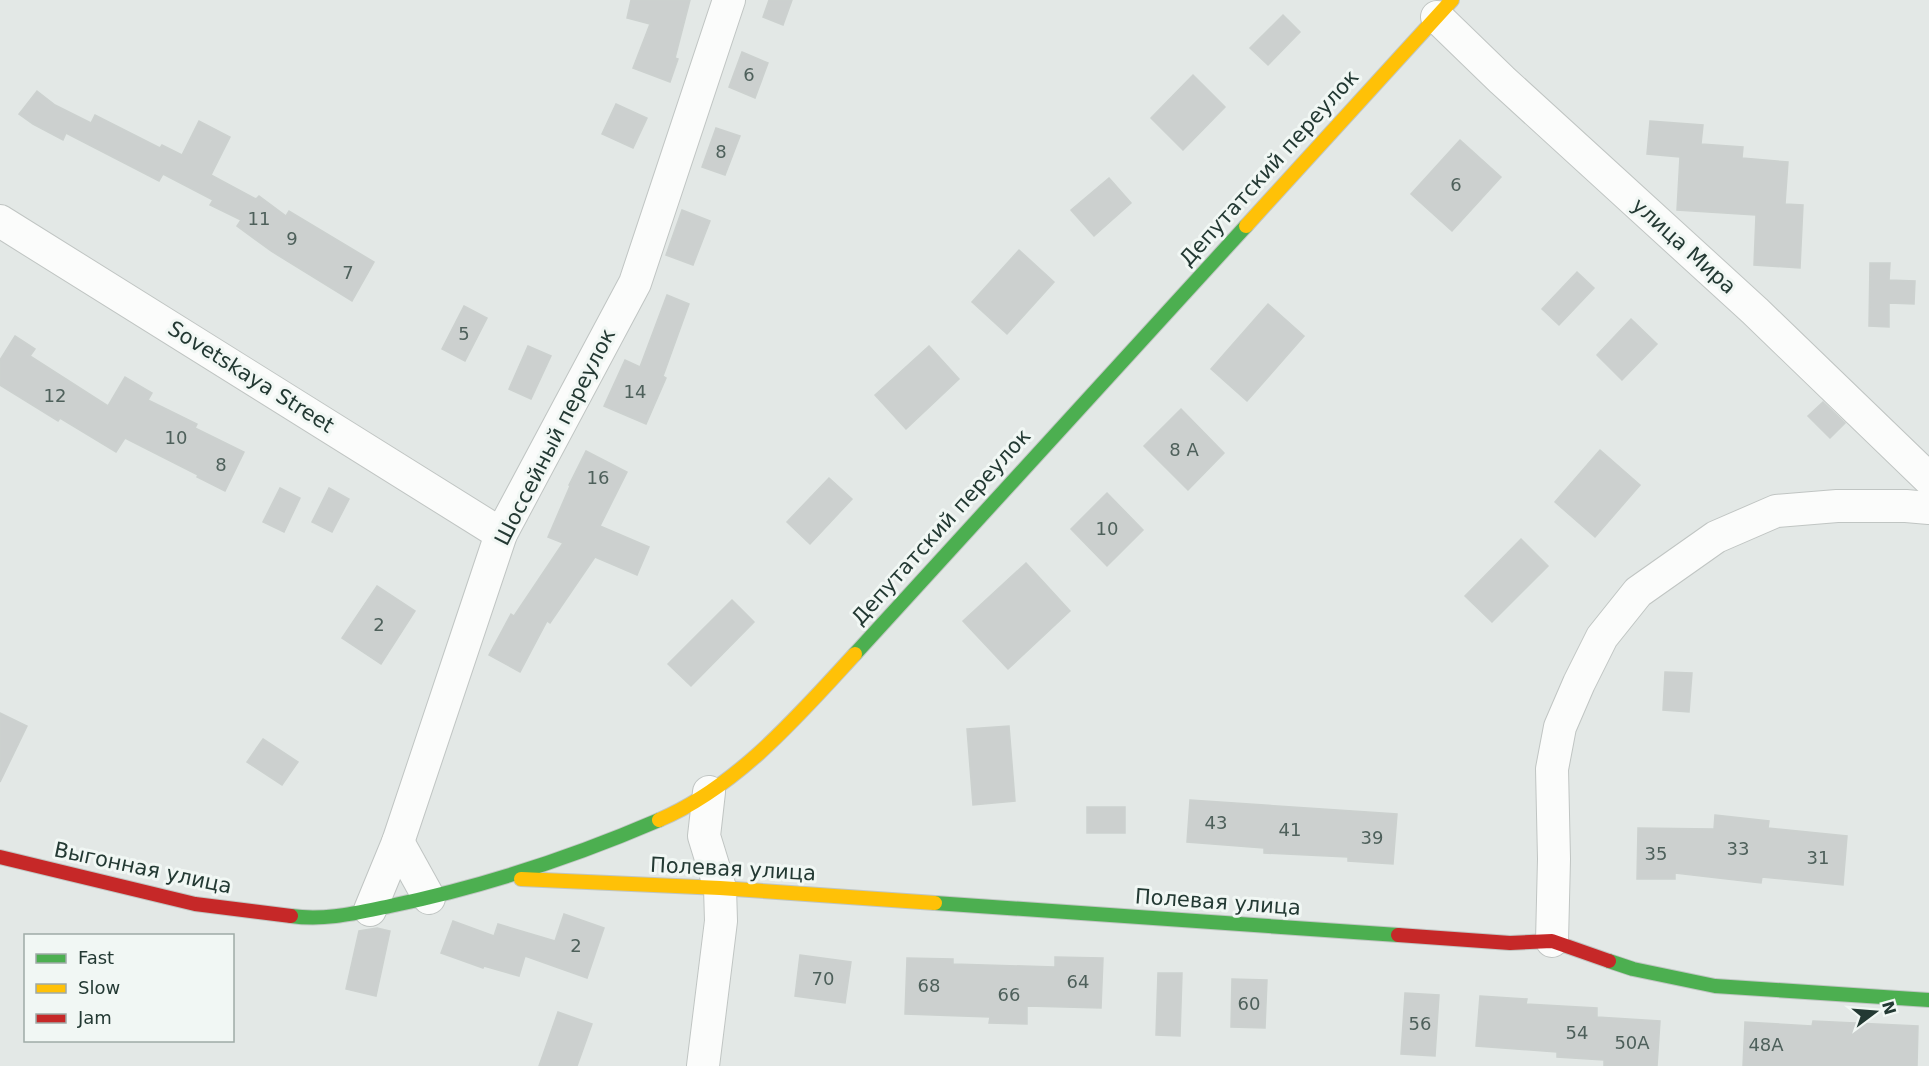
<svg xmlns="http://www.w3.org/2000/svg" width="1929" height="1066" viewBox="0 0 1929 1066" font-family="'DejaVu Sans',sans-serif">
  <style>
    .building { fill: #ccd0cf; stroke: #ccd1cf; stroke-width: 1.5 }
    .lines { fill: none; stroke-linecap: round; stroke-linejoin: round }
    .street-casing { stroke: #c0c5c3; stroke-width: 34 }
    .fast-casing { stroke: #c0c6c3; stroke-width: 16 }
    .slow-casing { stroke: #c0c6c3; stroke-width: 16 }
    .jam-casing { stroke: #c0c6c3; stroke-width: 16 }
    .street { stroke: #fbfcfb; stroke-width: 32 }
    .fast { stroke: #4caf50; stroke-width: 14 }
    .slow { stroke: #ffc107; stroke-width: 14 }
    .jam { stroke: #c62828; stroke-width: 14 }
    .labels { text-anchor: middle; stroke-width: 6; stroke-linejoin: round; paint-order: stroke }
    .number-label { font-size: 18px; fill: #4e605b }
    .street-label { font-size: 21px; fill: #233933; stroke: #f1f7f4 }
  </style>
  <rect width="100%" height="100%" fill="#e3e8e6"/>
  <g class="building">
    <polygon points="631,0 690,0 675,58 678,59 670,82 633,68 650,24 627,18"/>
    <polygon points="769,0 792,0 783,25 763,17"/>
    <polygon points="1283,15 1300,32 1268,65 1250,48"/>
    <polygon points="742,52 768,63 755,98 729,87"/>
    <polygon points="1193,75 1225,107 1183,150 1151,118"/>
    <polygon points="37,91 55,105 91,123 95,115 160,148 162,145 182,155 199,121 230,137 211,175 256,199 259,196 286,216 289,211 374,262 352,301 271,251 237,226 241,220 210,205 213,200 163,174 159,181 66,133 63,140 33,124 19,114"/>
    <polygon points="616,104 647,118 633,148 602,134"/>
    <polygon points="1650,121 1703,125 1701,144 1743,147 1742,158 1788,162 1785,204 1803,205 1800,268 1754,265 1756,215 1677,210 1680,157 1647,154"/>
    <polygon points="716,128 740,136 725,175 702,167"/>
    <polygon points="1460,140 1501,177 1452,231 1411,194"/>
    <polygon points="1109,178 1131,203 1094,236 1071,210"/>
    <polygon points="682,210 710,221 693,265 666,255"/>
    <polygon points="1019,250 1054,282 1007,334 972,302"/>
    <polygon points="1870,263 1890,263 1889,280 1915,281 1914,304 1889,303 1889,327 1869,326"/>
    <polygon points="1577,272 1594,288 1559,325 1542,309"/>
    <polygon points="667,295 689,304 663,376 666,378 646,424 604,406 625,360 640,367"/>
    <polygon points="1268,304 1304,336 1247,401 1211,369"/>
    <polygon points="464,306 487,318 465,361 442,349"/>
    <polygon points="1631,319 1657,344 1622,380 1597,355"/>
    <polygon points="15,336 35,349 30,356 108,406 125,377 152,393 148,400 197,424 195,428 244,452 225,491 197,477 198,475 125,438 116,452 60,418 58,421 0,385 0,360"/>
    <polygon points="528,346 551,356 531,399 509,389"/>
    <polygon points="929,346 959,379 906,429 875,395"/>
    <polygon points="1823,402 1845,423 1830,438 1808,416"/>
    <polygon points="1181,409 1224,453 1188,490 1144,446"/>
    <polygon points="1600,450 1640,485 1595,537 1555,502"/>
    <polygon points="586,451 627,472 600,526 649,547 637,575 595,557 550,623 547,621 520,672 489,655 511,614 514,616 563,543 548,537 570,486 569,485"/>
    <polygon points="829,478 852,499 810,544 787,522"/>
    <polygon points="280,488 300,498 284,532 263,522"/>
    <polygon points="329,488 349,499 332,532 312,522"/>
    <polygon points="1107,493 1143,530 1107,566 1071,529"/>
    <polygon points="1521,539 1548,566 1492,622 1465,596"/>
    <polygon points="1026,563 1070,611 1008,669 963,621"/>
    <polygon points="377,586 415,611 381,664 342,638"/>
    <polygon points="732,600 754,622 691,686 668,664"/>
    <polygon points="1665,672 1692,673 1689,712 1663,710"/>
    <polygon points="0,713 27,726 0,782"/>
    <polygon points="1009,726 1015,801 973,805 967,729"/>
    <polygon points="263,739 298,762 282,785 247,762"/>
    <polygon points="1190,800 1397,814 1393,864 1348,861 1348,857 1264,853 1264,848 1187,842"/>
    <rect x="1087" y="807" width="38" height="26"/>
    <polygon points="1715,815 1769,821 1768,828 1847,836 1843,885 1762,877 1761,883 1675,873 1675,879 1637,879 1638,828 1714,829"/>
    <polygon points="564,914 604,928 587,978 525,956 519,976 484,966 483,968 441,953 453,921 494,936 498,924 555,941"/>
    <polygon points="377,928 390,931 376,996 346,989 359,931"/>
    <polygon points="800,955 851,962 845,1003 795,996"/>
    <polygon points="1055,957 1103,958 1101,1008 1027,1006 1027,1024 989,1023 990,1017 905,1014 907,958 953,959 953,964 1055,967"/>
    <polygon points="1158,973 1182,973 1180,1036 1156,1035"/>
    <polygon points="1232,979 1267,980 1265,1028 1231,1027"/>
    <polygon points="1405,993 1439,995 1435,1056 1401,1054"/>
    <polygon points="1480,996 1527,999 1526,1004 1597,1008 1597,1017 1660,1021 1657,1066 1604,1066 1604,1060 1557,1057 1557,1052 1476,1046"/>
    <polygon points="558,1012 592,1024 577,1066 539,1066"/>
    <polygon points="1813,1021 1918,1026 1917,1066 1743,1066 1745,1022 1812,1026"/>
  </g>
  <g class="lines">
    <defs>
      <g id="street">
        <polyline points="1437,17 1502,80 1755,311 1929,479"/>
        <polyline points="0,221 501,534"/>
        <polyline points="398,842 429,898"/>
        <polyline points="370,910 398,842 501,534 635,283 729,0"/>
        <polyline points="1552,941 1554,859 1552,769 1560,727 1579,683 1602,637 1638,592 1716,537 1776,511 1837,506 1906,506 1929,508"/>
        <polyline points="703,1066 721,921 720,888 704,836 709,792"/>
      </g>
      <g id="fast">
        <polyline points="855,654 1246,226"/>
        <polyline points="935,903 1398,935"/>
        <path d="M291,916C325,921 356,913 390,906C482,887 573,857 659,820"/>
        <polyline points="1609,961 1633,969 1715,986 1929,1000"/>
      </g>
      <g id="slow">
        <polyline points="1246,226 1452,0"/>
        <path d="M659,820C737,787 799,715 855,654"/>
        <polyline points="521,879 720,888 935,903"/>
      </g>
      <g id="jam">
        <polyline points="0,857 195,904 291,916"/>
        <polyline points="1398,935 1510,943 1552,941 1609,961"/>
      </g>
    </defs>
    <use href="#street" class="street-casing"/>
    <use href="#fast" class="fast-casing"/>
    <use href="#slow" class="slow-casing"/>
    <use href="#jam" class="jam-casing"/>
    <use href="#street" class="street"/>
    <use href="#fast" class="fast"/>
    <use href="#slow" class="slow"/>
    <use href="#jam" class="jam"/>
  </g>
  <g class="labels">
    <g class="number-label">
      <text x="749" y="81">6</text>
      <text x="721" y="158">8</text>
      <text x="1456" y="191">6</text>
      <text x="259" y="225">11</text>
      <text x="292" y="245">9</text>
      <text x="348" y="279">7</text>
      <text x="464" y="340">5</text>
      <text x="635" y="398">14</text>
      <text x="55" y="402">12</text>
      <text x="176" y="444">10</text>
      <text x="1184" y="456">8 А</text>
      <text x="221" y="471">8</text>
      <text x="598" y="484">16</text>
      <text x="1107" y="535">10</text>
      <text x="379" y="631">2</text>
      <text x="1216" y="829">43</text>
      <text x="1290" y="836">41</text>
      <text x="1372" y="844">39</text>
      <text x="1738" y="855">33</text>
      <text x="1656" y="860">35</text>
      <text x="1818" y="864">31</text>
      <text x="576" y="952">2</text>
      <text x="823" y="985">70</text>
      <text x="1078" y="988">64</text>
      <text x="929" y="992">68</text>
      <text x="1009" y="1001">66</text>
      <text x="1249" y="1010">60</text>
      <text x="1420" y="1030">56</text>
      <text x="1577" y="1039">54</text>
      <text x="1632" y="1049">50А</text>
      <text x="1766" y="1051">48А</text>
    </g>
    <g class="street-label">
      <text transform="translate(1269 168) rotate(-48)" y="7">Депутатский переулок</text>
      <text transform="translate(1684 246) rotate(42)" y="7">улица Мира</text>
      <text transform="translate(251 377) rotate(32)" y="7">Sovetskaya Street</text>
      <text transform="translate(555 437) rotate(-63)" y="7">Шоссейный переулок</text>
      <text transform="translate(941 527) rotate(-48)" y="7">Депутатский переулок</text>
      <text transform="translate(143 868) rotate(12)" y="7">Выгонная улица</text>
      <text transform="translate(733 869) rotate(3)" y="7">Полевая улица</text>
      <text transform="translate(1218 902) rotate(4)" y="7">Полевая улица</text>
    </g>
  </g>
  <rect x="24" y="934" width="210" height="108" fill="#f1f7f4" stroke="#9faba7" stroke-width="1.5"/>
  <rect x="36" y="954" width="30" height="9" fill="#4caf50" stroke="#9faba7" stroke-width="1.5"/>
  <text x="78" y="964" font-size="18" fill="#233933">Fast</text>
  <rect x="36" y="984" width="30" height="9" fill="#ffc107" stroke="#9faba7" stroke-width="1.5"/>
  <text x="78" y="994" font-size="18" fill="#233933">Slow</text>
  <rect x="36" y="1014" width="30" height="9" fill="#c62828" stroke="#9faba7" stroke-width="1.5"/>
  <text x="78" y="1024" font-size="18" fill="#233933">Jam</text>
  <g transform="translate(1875 1012) rotate(74)" stroke="#f1f7f4" stroke-width="4.5" paint-order="stroke">
  <path d="M0-4.5L10 22L0 15L-10 22Z" fill="#233933"/>
  <text y="-9" font-size="16" font-weight="bold" text-anchor="middle" fill="#233933">N</text>
  </g>
</svg>
